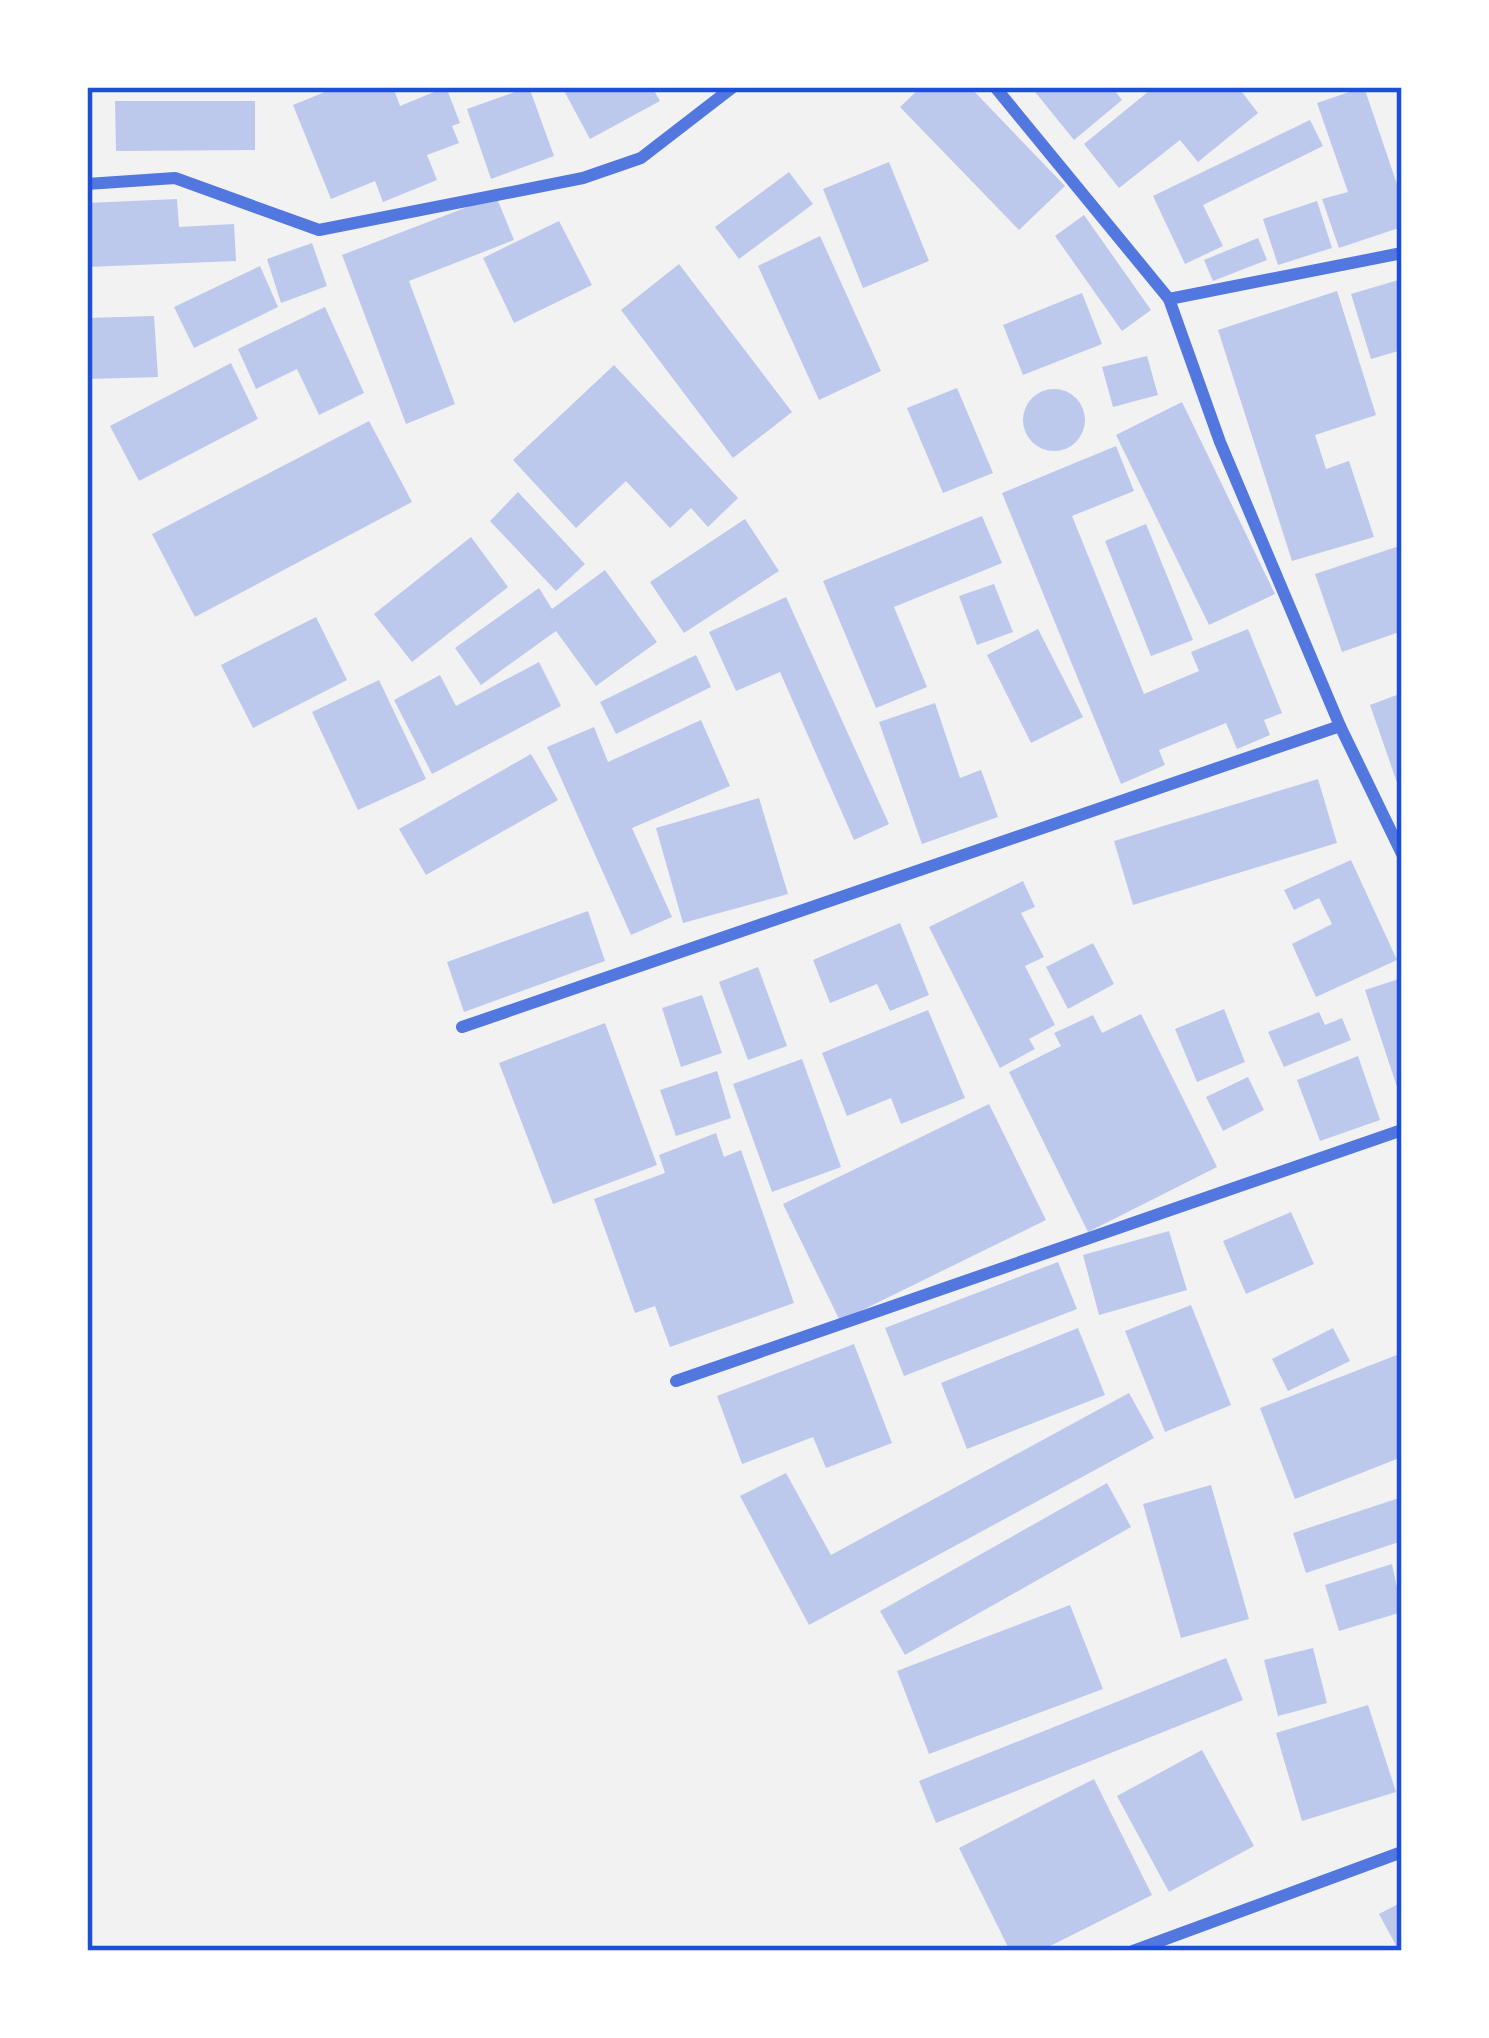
<svg xmlns="http://www.w3.org/2000/svg" width="1489" height="2038" viewBox="0 0 1489 2038" font-family="'PT Sans Narrow',sans-serif">
  <style>
    .building { fill: #bdc9ec }
    .lines { fill: none; stroke-linecap: round; stroke-linejoin: round }
    .minor { stroke: #5277de; stroke-width: 12 }
    .neatline { fill: none; stroke: #1d4ed8; stroke-width: 4.5 }
  </style>
  <rect width="100%" height="100%" fill="#f2f2f2"/>
  <g class="building">
    <polygon points="337,87 393,87 400,106 446,87 460,123 452,126 459,143 427,155 437,180 383,202 375,181 331,199 293,105"/>
    <polygon points="529,87 554,156 491,179 467,109"/>
    <polygon points="562,87 652,87 660,101 590,139"/>
    <polygon points="921,87 970,87 1065,186 1019,230 900,107"/>
    <polygon points="1031,87 1112,87 1122,100 1074,140"/>
    <polygon points="1154,87 1238,87 1258,113 1198,162 1180,140 1119,188 1084,144"/>
    <polygon points="1364,87 1402,199 1402,227 1339,248 1322,199 1348,192 1317,103"/>
    <polygon points="115,101 255,101 255,150 116,151"/>
    <polygon points="1310,120 1323,146 1203,205 1223,246 1185,264 1153,196"/>
    <polygon points="889,162 929,261 863,288 823,189"/>
    <polygon points="789,172 813,204 739,259 715,227"/>
    <polygon points="496,196 514,240 409,281 455,404 406,424 342,255"/>
    <polygon points="177,199 179,227 234,224 236,261 87,267 87,203"/>
    <polygon points="1317,201 1332,248 1278,265 1263,219"/>
    <polygon points="1084,215 1151,310 1122,331 1055,236"/>
    <polygon points="559,221 592,285 514,323 483,258"/>
    <polygon points="820,236 881,371 819,400 758,266"/>
    <polygon points="1258,238 1267,260 1213,281 1204,260"/>
    <polygon points="312,243 327,286 281,303 267,259"/>
    <polygon points="679,264 792,412 733,458 621,310"/>
    <polygon points="260,266 278,307 194,348 174,307"/>
    <polygon points="1402,279 1402,350 1371,359 1351,294"/>
    <polygon points="1337,291 1376,415 1315,435 1326,469 1349,461 1374,537 1292,561 1218,330"/>
    <polygon points="1082,293 1102,344 1023,375 1003,325"/>
    <polygon points="325,307 364,393 319,415 297,369 256,389 238,349"/>
    <polygon points="154,316 158,377 87,379 87,318"/>
    <polygon points="1147,356 1158,395 1113,407 1102,367"/>
    <polygon points="231,363 258,419 139,481 110,426"/>
    <polygon points="614,365 738,498 708,527 691,508 670,528 626,481 576,528 513,460"/>
    <polygon points="957,388 993,473 943,493 907,408"/>
    <circle cx="1054" cy="420" r="31"/>
    <polygon points="1182,402 1275,594 1209,625 1116,435"/>
    <polygon points="369,421 412,502 195,617 152,534"/>
    <polygon points="1116,446 1134,491 1072,516 1144,694 1199,671 1191,652 1248,629 1282,713 1264,720 1270,735 1237,749 1226,723 1159,750 1165,765 1121,784 1002,493"/>
    <polygon points="518,492 585,564 556,591 490,521"/>
    <polygon points="982,516 1002,563 894,607 927,687 876,708 823,581"/>
    <polygon points="745,519 779,571 684,633 650,582"/>
    <polygon points="1146,524 1193,640 1151,656 1105,541"/>
    <polygon points="471,537 508,587 412,662 374,614"/>
    <polygon points="1402,545 1402,631 1342,652 1315,574"/>
    <polygon points="605,570 657,642 596,686 556,631 481,685 455,648 539,588 552,609"/>
    <polygon points="994,584 1013,632 977,645 959,596"/>
    <polygon points="786,597 889,824 854,840 780,672 736,691 709,632"/>
    <polygon points="316,617 347,680 253,728 221,665"/>
    <polygon points="1038,629 1083,717 1031,743 987,655"/>
    <polygon points="696,655 711,687 616,734 600,702"/>
    <polygon points="539,662 561,706 432,774 394,700 440,675 456,706"/>
    <polygon points="379,680 426,779 358,810 312,712"/>
    <polygon points="1402,693 1402,794 1401,794 1370,705"/>
    <polygon points="935,703 960,778 981,770 998,817 922,844 879,722"/>
    <polygon points="701,720 730,786 632,828 672,917 631,935 547,747 594,727 608,762"/>
    <polygon points="531,754 558,800 426,875 399,829"/>
    <polygon points="1318,779 1337,843 1133,905 1114,841"/>
    <polygon points="759,798 788,894 683,923 656,828"/>
    <polygon points="1351,860 1397,960 1316,997 1292,944 1332,924 1319,898 1294,910 1284,890"/>
    <polygon points="1023,881 1035,907 1021,913 1044,957 1025,966 1055,1025 1029,1039 1035,1049 1000,1068 929,927"/>
    <polygon points="588,911 605,961 464,1012 447,962"/>
    <polygon points="900,923 929,995 890,1011 877,984 830,1003 813,960"/>
    <polygon points="1093,943 1114,984 1068,1009 1046,967"/>
    <polygon points="758,967 787,1046 748,1060 719,982"/>
    <polygon points="1402,978 1402,1099 1401,1099 1365,990"/>
    <polygon points="702,995 722,1053 681,1067 662,1008"/>
    <polygon points="1224,1009 1245,1062 1197,1082 1175,1029"/>
    <polygon points="928,1010 965,1098 901,1124 891,1098 847,1116 822,1053"/>
    <polygon points="1319,1012 1325,1025 1342,1018 1351,1040 1284,1067 1268,1032"/>
    <polygon points="1141,1014 1217,1167 1088,1232 1009,1072 1061,1046 1054,1033 1093,1015 1102,1033"/>
    <polygon points="605,1023 657,1165 553,1204 499,1063"/>
    <polygon points="1358,1056 1380,1120 1320,1141 1297,1080"/>
    <polygon points="802,1059 841,1167 772,1192 733,1084"/>
    <polygon points="717,1071 731,1118 676,1136 660,1090"/>
    <polygon points="1248,1077 1264,1110 1223,1131 1206,1097"/>
    <polygon points="989,1104 1046,1220 840,1321 783,1204"/>
    <polygon points="716,1133 724,1157 741,1150 794,1303 670,1347 655,1306 635,1313 594,1199 665,1173 659,1155"/>
    <polygon points="1291,1212 1314,1264 1246,1294 1223,1241"/>
    <polygon points="1169,1231 1187,1290 1099,1315 1083,1255"/>
    <polygon points="1058,1262 1077,1309 904,1376 885,1328"/>
    <polygon points="1191,1305 1231,1405 1165,1432 1125,1331"/>
    <polygon points="1078,1328 1105,1395 967,1449 941,1383"/>
    <polygon points="1333,1328 1350,1361 1288,1391 1272,1359"/>
    <polygon points="854,1344 892,1443 826,1468 813,1437 742,1464 717,1396"/>
    <polygon points="1402,1353 1402,1457 1295,1499 1260,1408"/>
    <polygon points="1129,1393 1154,1438 809,1625 740,1496 786,1473 831,1555"/>
    <polygon points="1107,1483 1131,1527 905,1655 880,1611"/>
    <polygon points="1211,1485 1249,1619 1181,1638 1143,1504"/>
    <polygon points="1402,1497 1402,1541 1306,1573 1293,1533"/>
    <polygon points="1392,1564 1402,1612 1339,1631 1325,1585"/>
    <polygon points="1070,1605 1103,1689 929,1754 897,1671"/>
    <polygon points="1313,1648 1327,1703 1278,1716 1264,1660"/>
    <polygon points="1226,1658 1243,1700 936,1823 919,1781"/>
    <polygon points="1368,1705 1396,1792 1302,1821 1276,1733"/>
    <polygon points="1202,1750 1254,1846 1169,1892 1117,1796"/>
    <polygon points="1094,1779 1152,1895 1040,1951 1010,1951 959,1848"/>
    <polygon points="1402,1902 1402,1951 1399,1951 1379,1914"/>
  </g>
  <g class="lines">
    <g class="minor">
      <polyline points="995,87 1169,299 1220,442 1340,726 1402,854"/>
      <polyline points="87,184 175,178 319,230 583,178 641,158 733,87"/>
      <polyline points="1169,299 1402,253"/>
      <polyline points="462,1027 1340,726"/>
      <polyline points="676,1381 1402,1130"/>
      <polyline points="1133,1951 1402,1852"/>
    </g>
  </g>
  <rect width="1489" height="2038" fill="none" stroke="#ffffff" stroke-width="180"/>
  <rect x="90" y="90" width="1309" height="1858" class="neatline"/>
</svg>
